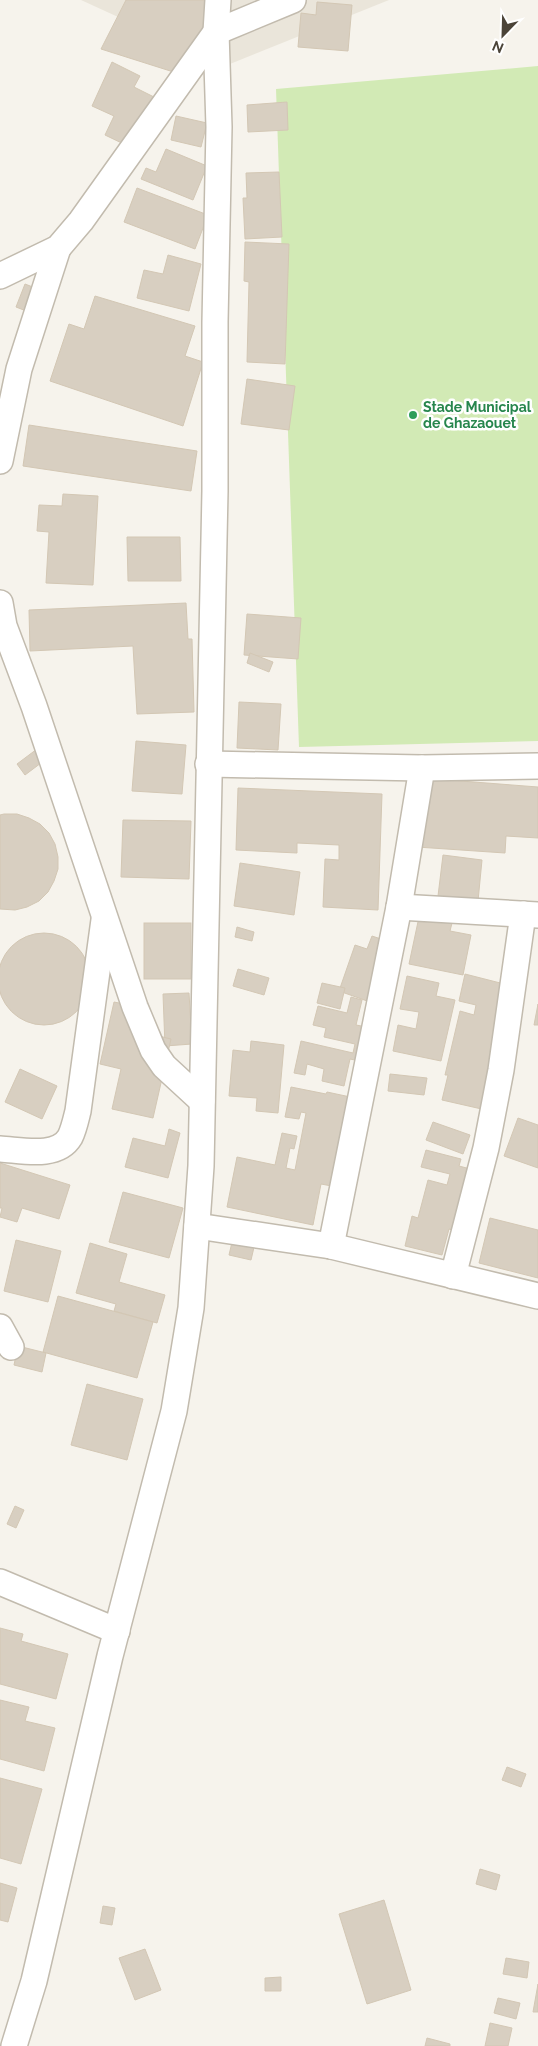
<svg xmlns="http://www.w3.org/2000/svg" width="538" height="2046" viewBox="0 0 538 2046" font-family="Raleway,sans-serif">
  <style>
    .residential { fill: #eae5da }
    .green { fill: #d2eab5 }
    .building { fill: #d8cfc1; stroke: #d3c7b4 }
    .lines { fill: none; stroke-linecap: round; stroke-linejoin: round }
    .street-casing { stroke: #c2bbae; stroke-width: 28 }
    .street { stroke: #fff; stroke-width: 25 }
    .leisure-dot { fill: #2e9e5b; stroke: #fff; stroke-width: 2 }
    .labels { text-anchor: middle; stroke-width: 5; stroke-linejoin: round; paint-order: stroke }
    .leisure-label { font-size: 14px; font-weight: bold; fill: #27864d; stroke: #fff; text-anchor: start }
  </style>
  <rect width="100%" height="100%" fill="#f6f3ec"/>
  <polygon class="residential" points="81,0 389,0 225,66"/>
  <polygon class="green" points="538,66 538,741 299,747 276,89"/>
  <g class="building">
    <polygon points="126,0 217,0 183,75 101,49"/>
    <polygon points="317,2 352,5 348,51 298,47 301,13 316,15"/>
    <polygon points="112,62 140,76 134,87 154,97 130,147 105,135 114,116 92,106"/>
    <polygon points="287,102 288,130 248,132 247,105"/>
    <polygon points="176,116 207,123 201,147 171,140"/>
    <polygon points="166,149 207,166 193,200 141,179 146,168 156,172"/>
    <polygon points="279,172 282,237 245,239 243,198 247,198 246,173"/>
    <polygon points="137,188 208,215 195,249 124,222"/>
    <polygon points="245,242 289,244 285,364 247,362 249,282 244,281"/>
    <polygon points="168,255 201,264 189,311 137,298 144,270 163,274"/>
    <polygon points="25,284 43,291 34,314 16,307"/>
    <polygon points="95,296 195,326 185,356 203,362 183,426 50,381 69,324 84,329"/>
    <polygon points="247,379 295,386 289,430 241,424"/>
    <polygon points="29,425 197,451 191,491 23,466"/>
    <polygon points="63,494 98,496 93,585 46,583 49,532 37,531 39,505 62,506"/>
    <polygon points="127,537 180,537 181,581 128,581"/>
    <polygon points="186,603 188,639 192,639 194,712 137,714 133,646 30,651 29,610"/>
    <polygon points="247,614 301,618 298,659 244,655"/>
    <polygon points="250,653 273,662 269,672 247,663"/>
    <polygon points="239,702 281,704 278,750 237,748"/>
    <polygon points="136,741 186,745 182,794 132,791"/>
    <polygon points="37,749 45,760 25,775 17,764"/>
    <polygon points="422,778 538,787 538,838 506,836 505,853 417,847"/>
    <polygon points="238,788 382,794 378,910 323,907 325,859 339,860 339,845 297,843 297,853 236,850"/>
    <polygon points="4,814 17,814 29,818 40,824 49,833 55,844 58,857 58,869 54,881 48,892 39,901 27,907 15,910 0,909 0,815"/>
    <polygon points="123,820 191,821 189,879 121,877"/>
    <polygon points="443,855 482,860 478,901 438,896"/>
    <polygon points="240,863 300,872 294,915 234,906"/>
    <polygon points="419,917 452,923 450,931 471,935 463,975 409,964"/>
    <rect x="144" y="923" width="47" height="56"/>
    <polygon points="237,927 254,932 252,941 235,937"/>
    <circle cx="44" cy="979" r="46"/>
    <polygon points="372,936 390,942 370,1002 339,991 355,945 367,949"/>
    <polygon points="238,969 269,978 264,995 233,986"/>
    <polygon points="465,974 516,987 486,1110 442,1100 448,1075 445,1075 460,1011 474,1015 476,1005 459,1001"/>
    <polygon points="407,976 439,983 436,996 455,1000 441,1061 393,1051 398,1025 416,1029 419,1012 400,1009"/>
    <polygon points="322,983 345,988 340,1009 317,1003"/>
    <polygon points="189,993 192,1044 165,1046 163,994"/>
    <polygon points="351,997 362,1000 356,1025 372,1028 364,1062 350,1059 344,1086 322,1081 324,1069 307,1064 305,1075 294,1073 301,1041 353,1053 355,1044 324,1037 326,1028 313,1025 318,1006 347,1013"/>
    <polygon points="114,1002 139,1007 134,1030 171,1039 153,1118 112,1109 121,1069 100,1064"/>
    <polygon points="538,1004 538,1025 534,1025"/>
    <polygon points="251,1041 284,1045 278,1113 256,1111 257,1098 229,1096 233,1050 250,1052"/>
    <polygon points="20,1069 57,1086 42,1119 5,1102"/>
    <polygon points="390,1074 427,1078 424,1095 388,1091"/>
    <polygon points="291,1087 326,1094 327,1092 355,1098 337,1187 321,1184 313,1225 227,1207 237,1157 275,1165 282,1133 297,1136 294,1149 290,1148 286,1168 295,1170 306,1113 301,1112 299,1119 285,1117"/>
    <polygon points="518,1118 538,1125 538,1168 504,1156"/>
    <polygon points="433,1122 470,1135 463,1154 426,1140"/>
    <polygon points="169,1129 180,1133 168,1178 125,1167 133,1138 165,1146"/>
    <polygon points="426,1150 461,1159 459,1166 478,1171 462,1233 449,1229 442,1255 405,1246 412,1216 418,1218 428,1180 447,1185 450,1174 421,1167"/>
    <polygon points="0,1163 70,1185 59,1219 22,1208 17,1222 0,1217 2,1208 0,1208"/>
    <polygon points="123,1192 183,1208 169,1258 109,1242"/>
    <polygon points="490,1218 538,1230 538,1278 479,1263"/>
    <polygon points="233,1238 255,1243 251,1260 229,1255"/>
    <polygon points="16,1240 61,1251 48,1302 4,1291"/>
    <polygon points="90,1243 127,1254 119,1282 165,1295 157,1323 114,1311 116,1304 76,1293"/>
    <polygon points="58,1296 153,1322 137,1378 43,1352"/>
    <polygon points="18,1346 46,1353 42,1372 14,1365"/>
    <polygon points="87,1384 143,1399 127,1460 71,1445"/>
    <polygon points="15,1506 24,1510 16,1528 7,1524"/>
    <polygon points="0,1628 23,1634 21,1641 68,1654 56,1699 0,1684"/>
    <polygon points="0,1700 29,1707 25,1721 55,1728 44,1771 0,1759"/>
    <polygon points="507,1767 526,1774 521,1787 502,1780"/>
    <polygon points="0,1778 42,1789 21,1864 0,1858"/>
    <polygon points="480,1869 500,1875 496,1890 476,1884"/>
    <polygon points="0,1883 17,1888 8,1922 0,1920"/>
    <polygon points="384,1900 411,1990 367,2004 339,1914"/>
    <polygon points="103,1906 115,1908 112,1925 100,1923"/>
    <polygon points="145,1949 161,1990 135,2000 119,1958"/>
    <polygon points="506,1958 529,1962 527,1978 503,1974"/>
    <polygon points="281,1977 281,1991 265,1991 265,1978"/>
    <polygon points="538,1984 538,2012 533,2012"/>
    <polygon points="498,1998 520,2003 516,2019 494,2013"/>
    <polygon points="490,2023 512,2028 508,2046 485,2046"/>
    <polygon points="427,2038 450,2044 450,2046 425,2046"/>
  </g>
  <g class="lines">
    <defs>
      <g id="street">
        <polyline points="0,276 58,248 81,221 216,32 293,0"/>
        <polyline points="0,461 19,369 58,248"/>
        <polyline points="0,603 4,626 34,706 135,1007 153,1050 164,1066 202,1101"/>
        <polyline points="208,764 422,768 538,766"/>
        <polyline points="399,907 538,915"/>
        <path d="M0,1149C21,1150 57,1159 70,1137C74,1129 76,1119 78,1111L104,920"/>
        <polyline points="197,1226 331,1246 538,1296"/>
        <polyline points="331,1246 399,907 422,768"/>
        <polyline points="453,1276 486,1148 501,1070 523,914"/>
        <polyline points="0,1327 11,1347"/>
        <polyline points="0,1582 117,1631"/>
        <polyline points="14,2046 34,1981 110,1656 174,1411 191,1308 201,1166 215,491 215,322 219,127 216,32 218,0"/>
      </g>
    </defs>
    <use href="#street" class="street-casing"/>
    <use href="#street" class="street"/>
  </g>
  <circle class="leisure-dot" cx="413" cy="415" r="5"/>
  <g class="labels">
    <g class="leisure-label">
      <text x="423" y="412">Stade Municipal<tspan x="423" dy="16">de Ghazaouet</tspan></text>
    </g>
  </g>
  <g transform="translate(503 35) rotate(203)" stroke="#ffffff" stroke-width="4" paint-order="stroke">
  <path d="M0-4L9 19L0 12L-9 19Z" fill="#4b4439"/>
  <text y="-8" font-size="14" font-weight="bold" text-anchor="middle" fill="#4b4439">N</text>
  </g>
</svg>
